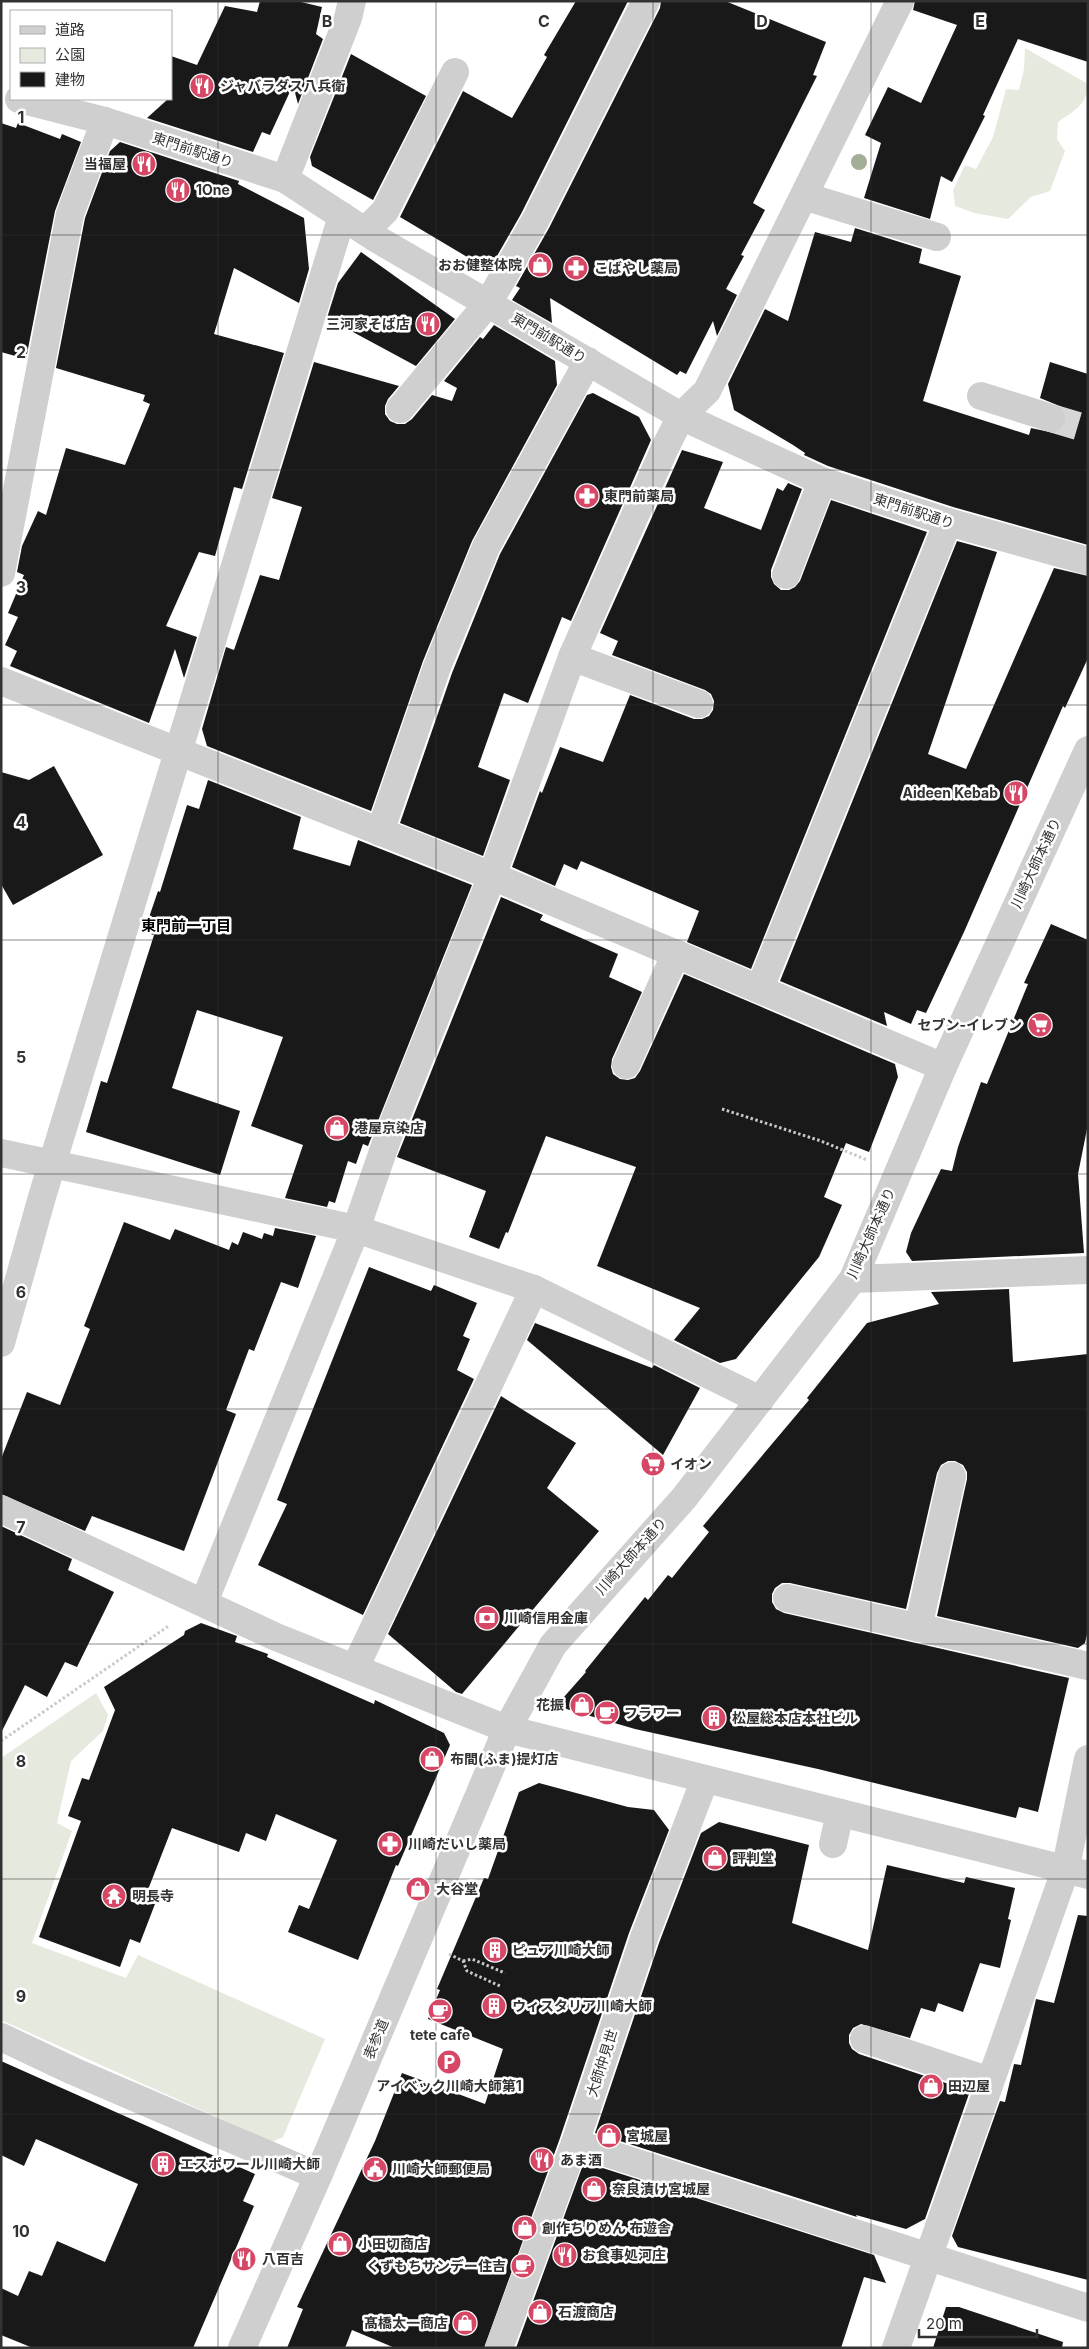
<svg xmlns="http://www.w3.org/2000/svg" width="1089" height="2349" viewBox="0 0 1089 2349" font-family="Inter,'Noto Sans JP',sans-serif">
  <style>
    .green { fill: #e6eade }
    .building { fill: #191919 }
    .lines { fill: none; stroke-linecap: round; stroke-linejoin: round }
    .minor-tunnel { stroke: #d6d6d6; stroke-width: 28; stroke-dasharray: 28 14; stroke-linecap: butt }
    .path { stroke: #c9c9c9; stroke-width: 3; stroke-dasharray: 2.5 2.5; stroke-linecap: butt }
    .minor { stroke: #cfcfcf; stroke-width: 28 }
    .tree { fill: #a4ad97 }
    .grid { fill: none; stroke: #323232; stroke-width: 1; stroke-opacity: 0.55 }
    .labels { text-anchor: middle; stroke-width: 5; stroke-linejoin: round; paint-order: stroke }
    .poi-label { font-size: 14px; font-weight: bold; fill: #323232; stroke: #fff; text-anchor: start }
    .street-label { font-size: 14px; fill: #323232; stroke: #fff }
    .neighbourhood-label { font-size: 15px; font-weight: bold; fill: #000; stroke: #fff }
    .grid-label { font-size: 16px; text-anchor: middle; font-weight: bold; fill: #323232; stroke: #fff; stroke-width: 5; stroke-linejoin: round; paint-order: stroke }
  </style>
  <rect width="100%" height="100%" fill="#fff"/>
  <g class="green">
    <path d="M1025,48L1088,84C1088,105 1073,111 1058,122L1057,139L1065,151L1050,191L1031,197L1008,219L974,213L955,206L953,190L965,165L976,169L993,137L1006,89L1019,90L1024,69Z"/>
    <polygon points="96,1693 108,1715 103,1731 71,1761 57,1823 72,1831 32,1943 126,1978 138,1955 325,2039 283,2137 272,2142 1,2020 1,1758"/>
  </g>
  <g class="building">
    <polygon points="260,1 297,1 322,7 316,34 323,39 298,104 293,85 270,135 262,132 253,152 147,118 168,99 171,99 171,56 197,65 225,6 257,12"/>
    <polygon points="576,1 628,1 521,214 489,270 400,217 463,91 512,118 547,57 544,55"/>
    <polygon points="661,1 725,1 826,42 813,75 817,76 753,203 765,210 741,255 744,256 726,289 737,295 717,336 713,321 686,374 680,371 677,375 550,298 552,323 512,300 520,288 516,286 549,228 660,8"/>
    <polygon points="915,1 1088,1 1088,62 1018,39 983,115 985,116 952,182 941,176 930,219 864,198 881,143 865,135 888,87 921,103 957,25 913,10"/>
    <polygon points="351,54 426,96 373,200 312,166 310,157"/>
    <polygon points="1,123 16,128 18,123 60,139 62,134 81,142 55,211 26,359 1,352"/>
    <polygon points="120,142 239,181 238,184 304,218 309,269 299,303 234,268 214,334 284,353 242,489 234,487 215,556 199,552 166,626 197,637 184,678 175,649 149,723 10,666 17,651 5,645 18,617 8,613 24,575 17,572 22,546 38,511 46,515 66,448 125,465 150,404 143,401 145,395 56,368 85,218 110,151"/>
    <polygon points="855,228 922,249 919,263 961,276 923,401 1029,435 1031,428 1054,433 1062,429 1066,423 1066,415 1062,407 1040,398 1050,362 1088,374 1088,545 953,507 828,466 804,455 805,453 793,445 734,410 728,384 765,309 788,321 815,232 851,242"/>
    <polygon points="361,252 455,319 416,366 327,318 338,283"/>
    <polygon points="494,325 555,361 557,385 472,541 423,661 371,811 207,746 202,729 226,647 234,650 260,575 279,580 302,507 272,498 314,362 399,386 388,399 385,406 385,414 390,421 397,424 405,424 412,419 432,395 452,401 457,388 444,381 480,337 483,339"/>
    <polygon points="593,393 639,417 651,440 571,621 562,617 528,703 504,693 478,767 510,780 483,856 400,823 452,673 500,554 587,395"/>
    <polygon points="682,450 723,462 704,508 761,530 777,488 783,491 788,483 802,489 771,570 771,577 774,584 781,590 789,590 795,587 800,581 831,500 927,532 751,969 687,942 699,911 581,861 577,870 564,864 555,886 512,867 540,791 542,793 560,747 603,762 630,695 694,719 702,719 709,716 713,710 714,701 711,694 705,690 612,655 618,641 600,633"/>
    <polygon points="957,541 997,552 928,754 966,769 1054,568 1088,576 1088,658 1065,708 1063,706 964,932 926,1013 917,1010 911,1024 884,1012 887,1026 780,981"/>
    <polygon points="54,766 103,855 13,905 1,884 1,772 29,780"/>
    <polygon points="208,780 301,817 293,849 350,866 358,840 472,885 368,1146 363,1144 356,1164 348,1161 335,1203 329,1201 327,1207 285,1198 303,1145 251,1126 283,1037 197,1010 172,1088 240,1111 220,1175 86,1132 101,1081 107,1083 154,935 144,932 158,891 160,892 187,805 199,809"/>
    <polygon points="501,897 543,915 540,920 618,954 609,977 642,992 612,1059 611,1067 613,1074 620,1079 628,1080 635,1078 640,1071 684,974 895,1064 898,1077 869,1152 846,1143 824,1197 842,1205 819,1257 736,1359 720,1363 674,1340 700,1308 597,1266 636,1167 546,1136 508,1233 506,1232 499,1249 469,1237 486,1191 397,1157"/>
    <polygon points="1051,924 1088,940 1088,1124 1078,1174 1084,1253 912,1261 906,1252 911,1233 941,1169 952,1171 958,1147 981,1082 987,1084 1028,984 1024,983"/>
    <polygon points="124,1222 170,1240 175,1229 229,1250 232,1242 238,1245 243,1232 262,1239 264,1233 273,1236 275,1228 316,1236 298,1288 281,1282 254,1351 249,1349 226,1410 236,1414 184,1551 92,1516 85,1531 1,1494 1,1459 27,1392 60,1405 90,1329 84,1326"/>
    <polygon points="369,1267 431,1291 434,1285 477,1303 463,1336 470,1339 457,1370 474,1379 363,1615 258,1565 287,1504 277,1500"/>
    <polygon points="1009,1289 1013,1362 1088,1354 1088,1630 1085,1643 1078,1648 937,1616 967,1479 967,1472 963,1465 955,1461 948,1461 941,1465 937,1473 906,1609 790,1583 782,1583 775,1588 772,1594 772,1602 776,1609 784,1613 1069,1678 1038,1812 1019,1807 1016,1818 818,1769 635,1729 556,1706 586,1672 585,1671 645,1597 648,1600 668,1575 672,1578 709,1532 703,1526 809,1400 807,1398 867,1323 939,1304 931,1292"/>
    <polygon points="535,1323 652,1368 654,1365 700,1388 663,1455 527,1340"/>
    <polygon points="501,1396 576,1443 547,1488 599,1531 462,1694 456,1692 388,1634"/>
    <polygon points="1,1526 72,1559 68,1570 114,1592 77,1667 65,1662 47,1697 25,1685 1,1733"/>
    <polygon points="201,1623 237,1636 235,1642 268,1654 267,1657 374,1704 375,1700 444,1733 450,1745 398,1866 396,1865 358,1960 288,1932 299,1905 309,1909 337,1840 276,1814 266,1841 246,1833 239,1852 172,1828 144,1900 155,1904 140,1943 130,1939 120,1967 39,1937 81,1821 68,1816 82,1778 89,1780 115,1710 104,1687 184,1635 185,1631"/>
    <polygon points="539,1783 628,1807 654,1810 669,1830 629,1933 560,2138 484,2348 395,2348 352,2330 345,2348 287,2348 303,2309 297,2307 375,2141 402,2073 485,2104 503,2049 428,2019 440,1990 437,1989 484,1878 488,1879 519,1792"/>
    <polygon points="719,1822 809,1845 792,1923 868,1950 887,1865 964,1883 966,1877 1015,1888 1008,1919 1011,1920 1000,1968 980,1963 963,2012 938,2003 935,2012 921,2008 910,2038 861,2024 853,2028 849,2035 849,2043 852,2049 859,2054 970,2091 925,2219 906,2229 856,2215 857,2217 595,2133 659,1943 701,1833"/>
    <polygon points="1078,1915 1088,1916 1088,2280 958,2247 952,2236 1000,2101 1005,2102 1014,2064 1021,2065 1036,1999 1054,2003"/>
    <polygon points="1,2061 255,2174 243,2201 254,2206 193,2348 33,2348 1,2335 1,2288 18,2296 29,2271 42,2276 57,2241 105,2262 138,2184 36,2139 24,2166 1,2155"/>
    <polygon points="584,2162 874,2255 886,2283 864,2277 841,2348 516,2348"/>
    <polygon points="946,2307 959,2307 1063,2342 1062,2348 933,2348"/>
  </g>
  <g class="lines">
    <polyline class="minor-tunnel" points="1051,418 1088,429"/>
    <g class="path">
      <polyline points="722,1109 821,1141 867,1160"/>
      <polyline points="1,1741 170,1625"/>
      <polyline points="449,1954 463,1961 467,1971 500,1986"/>
      <polyline points="463,1961 472,1959 505,1973"/>
    </g>
    <g class="minor">
      <polyline points="19,99 105,121 285,179 377,239 681,416 822,481 948,522 1088,561"/>
      <polyline points="285,179 348,18 352,1"/>
      <polyline points="804,196 937,237"/>
      <polyline points="365,231 385,211 455,72"/>
      <polyline points="981,396 1051,418"/>
      <polyline points="400,409 489,302 535,221 646,1"/>
      <polyline points="1,573 70,214 105,121"/>
      <polyline points="786,575 822,481"/>
      <polyline points="572,657 699,704"/>
      <polyline points="1,681 492,876 943,1067"/>
      <polyline points="380,832 437,667 486,547 588,361"/>
      <polyline points="760,988 948,522"/>
      <polyline points="626,1065 676,953"/>
      <polyline points="1,1153 356,1229 534,1289 760,1400"/>
      <polyline points="853,1279 1088,1270"/>
      <polyline points="1,1343 42,1197 342,216"/>
      <polyline points="1,1509 276,1637 507,1729 1088,1875"/>
      <polyline points="787,1598 1088,1666"/>
      <polyline points="204,1602 356,1229 389,1134 492,876 572,657 665,448 681,416 707,391 900,1"/>
      <polyline points="918,1628 952,1476"/>
      <polyline points="355,1668 534,1289"/>
      <polyline points="833,1844 840,1813"/>
      <polyline points="1,2037 73,2071 318,2176"/>
      <polyline points="864,2039 990,2081"/>
      <polyline points="575,2143 1088,2308"/>
      <polyline points="242,2348 318,2176 507,1729 553,1645 684,1498 853,1279 943,1067 1088,750"/>
      <polyline points="499,2348 575,2143 644,1938 705,1779"/>
      <polyline points="896,2348 1065,1871 1088,1759"/>
    </g>
  </g>
  <circle class="tree" cx="859" cy="162" r="8"/>
  <path class="grid" d="M218,1V2348M436,1V2348M653,1V2348M871,1V2348M1,235H1088M1,470H1088M1,705H1088M1,940H1088M1,1174H1088M1,1409H1088M1,1644H1088M1,1879H1088M1,2114H1088"/>
  <defs>
    <symbol id="restaurant-disc" viewBox="-11 -11 22 22"><circle r="9.5" fill="#d54765" stroke="#fff"/><path d="M-5-6h1v4h1v-4h1v4h1v-4h1v5L-1.5 .5V6h-2V.5L-5-1ZM5-6V6H3V1.5H1.5Q1.5-4 5-6Z" fill="#fff"/></symbol>
    <symbol id="shop-disc" viewBox="-11 -11 22 22"><circle r="9.5" fill="#d54765" stroke="#fff"/><path d="M-5-2.5h2.3a2.7 3.5 0 0 1 5.4 0H5L5.5 6h-11ZM-1.5-2.5h3a1.5 2.3 0 0 0-3 0Z" fill="#fff"/></symbol>
    <symbol id="pharmacy-disc" viewBox="-11 -11 22 22"><circle r="9.5" fill="#d54765" stroke="#fff"/><path d="M-2-6h4v4h4v4h-4v4h-4v-4h-4v-4h4Z" fill="#fff"/></symbol>
    <symbol id="supermarket-disc" viewBox="-11 -11 22 22"><circle r="9.5" fill="#d54765" stroke="#fff"/><path d="M-6-5.5h2.5l.6 2H6L4.5 2H-2.5L-4.4-4H-6ZM-1.5 3.2a1.3 1.3 0 1 0 .1 0ZM3 3.2a1.3 1.3 0 1 0 .1 0Z" fill="#fff"/></symbol>
    <symbol id="bank-disc" viewBox="-11 -11 22 22"><circle r="9.5" fill="#d54765" stroke="#fff"/><path d="M-6-4H6V4H-6ZM0-2.3a2.3 2.3 0 1 0 0 4.6a2.3 2.3 0 1 0 0-4.6Z" fill="#fff"/></symbol>
    <symbol id="cafe-disc" viewBox="-11 -11 22 22"><circle r="9.5" fill="#d54765" stroke="#fff"/><path d="M-5.5-4.5H6V0H3Q3 3.5 0 3.5H-2.5Q-5.5 3.5-5.5 0ZM3-3.2v2h1.7v-2ZM-6 4.5H4V6H-6Z" fill="#fff"/></symbol>
    <symbol id="building-disc" viewBox="-11 -11 22 22"><circle r="9.5" fill="#d54765" stroke="#fff"/><path d="M-4-6H4V6H1V3H-1V6H-4ZM-2.5-4.3h1.7v1.8h-1.7ZM.8-4.3h1.7v1.8H.8ZM-2.5-1h1.7V.8h-1.7ZM.8-1h1.7V.8H.8Z" fill="#fff"/></symbol>
    <symbol id="temple-disc" viewBox="-11 -11 22 22"><circle r="9.5" fill="#d54765" stroke="#fff"/><path d="M0-6L5-2H3V0L6.5 2.5H4V6H1.5V3h-3V6H-4V2.5H-6.5L-3 0V-2H-5Z" fill="#fff"/></symbol>
    <symbol id="parking-disc" viewBox="-11 -11 22 22"><circle r="9.5" fill="#d54765" stroke="#fff"/><path d="M-3.5-5.5H1a3.5 3.5 0 0 1 0 7H-1V5.5H-3.5ZM-1-3.4V-.6H.8a1.4 1.4 0 0 0 0-2.8Z" fill="#fff"/></symbol>
    <symbol id="civic-disc" viewBox="-11 -11 22 22"><circle r="9.5" fill="#d54765" stroke="#fff"/><path d="M-.6-6.5H3V-4.5H.6V-3L4-1V1h2V6H-6V1h2V-1L-.6-3ZM-1.2 2.5V6h2.4V2.5Z" fill="#fff"/></symbol>
  </defs>
  <g fill-rule="evenodd">
    <use href="#restaurant-disc" x="188" y="72" width="28" height="28"/>
    <use href="#restaurant-disc" x="130" y="150" width="28" height="28"/>
    <use href="#restaurant-disc" x="164" y="176" width="28" height="28"/>
    <use href="#shop-disc" x="526" y="251" width="28" height="28"/>
    <use href="#pharmacy-disc" x="562" y="254" width="28" height="28"/>
    <use href="#restaurant-disc" x="414" y="310" width="28" height="28"/>
    <use href="#pharmacy-disc" x="573" y="482" width="28" height="28"/>
    <use href="#restaurant-disc" x="1002" y="779" width="28" height="28"/>
    <use href="#supermarket-disc" x="1026" y="1011" width="28" height="28"/>
    <use href="#shop-disc" x="323" y="1114" width="28" height="28"/>
    <use href="#supermarket-disc" x="639" y="1450" width="28" height="28"/>
    <use href="#bank-disc" x="473" y="1604" width="28" height="28"/>
    <use href="#shop-disc" x="568" y="1691" width="28" height="28"/>
    <use href="#cafe-disc" x="593" y="1699" width="28" height="28"/>
    <use href="#building-disc" x="700" y="1704" width="28" height="28"/>
    <use href="#shop-disc" x="418" y="1745" width="28" height="28"/>
    <use href="#pharmacy-disc" x="376" y="1830" width="28" height="28"/>
    <use href="#shop-disc" x="701" y="1844" width="28" height="28"/>
    <use href="#shop-disc" x="404" y="1875" width="28" height="28"/>
    <use href="#temple-disc" x="100" y="1882" width="28" height="28"/>
    <use href="#building-disc" x="481" y="1936" width="28" height="28"/>
    <use href="#building-disc" x="480" y="1992" width="28" height="28"/>
    <use href="#cafe-disc" x="426" y="1997" width="28" height="28"/>
    <use href="#parking-disc" x="435" y="2048" width="28" height="28"/>
    <use href="#shop-disc" x="917" y="2072" width="28" height="28"/>
    <use href="#shop-disc" x="595" y="2122" width="28" height="28"/>
    <use href="#restaurant-disc" x="528" y="2146" width="28" height="28"/>
    <use href="#building-disc" x="149" y="2150" width="28" height="28"/>
    <use href="#civic-disc" x="361" y="2155" width="28" height="28"/>
    <use href="#shop-disc" x="580" y="2175" width="28" height="28"/>
    <use href="#shop-disc" x="511" y="2214" width="28" height="28"/>
    <use href="#shop-disc" x="326" y="2230" width="28" height="28"/>
    <use href="#restaurant-disc" x="551" y="2241" width="28" height="28"/>
    <use href="#restaurant-disc" x="230" y="2245" width="28" height="28"/>
    <use href="#cafe-disc" x="509" y="2252" width="28" height="28"/>
    <use href="#shop-disc" x="526" y="2298" width="28" height="28"/>
    <use href="#shop-disc" x="451" y="2309" width="28" height="28"/>
  </g>
  <g class="labels">
    <g class="poi-label">
      <text x="220" y="91">ジャバラダス八兵衛</text>
      <text x="126" y="169" text-anchor="end">当福屋</text>
      <text x="196" y="195">1One</text>
      <text x="522" y="270" text-anchor="end">おお健整体院</text>
      <text x="594" y="273">こばやし薬局</text>
      <text x="410" y="329" text-anchor="end">三河家そば店</text>
      <text x="604" y="501">東門前薬局</text>
      <text x="998" y="798" text-anchor="end">Aideen Kebab</text>
      <text x="1022" y="1030" text-anchor="end">セブン-イレブン</text>
      <text x="354" y="1133">港屋京染店</text>
      <text x="670" y="1469">イオン</text>
      <text x="504" y="1623">川崎信用金庫</text>
      <text x="564" y="1710" text-anchor="end">花振</text>
      <text x="624" y="1718">フラワー</text>
      <text x="732" y="1723">松屋総本店本社ビル</text>
      <text x="450" y="1764">布間(ふま)提灯店</text>
      <text x="408" y="1849">川崎だいし薬局</text>
      <text x="732" y="1863">評判堂</text>
      <text x="436" y="1894">大谷堂</text>
      <text x="132" y="1901">明長寺</text>
      <text x="512" y="1955">ピュア川崎大師</text>
      <text x="512" y="2011">ウィスタリア川崎大師</text>
      <text x="440" y="2040" text-anchor="middle">tete cafe</text>
      <text x="449" y="2091" text-anchor="middle">アイベック川崎大師第1</text>
      <text x="948" y="2091">田辺屋</text>
      <text x="626" y="2141">宮城屋</text>
      <text x="560" y="2165">あま酒</text>
      <text x="180" y="2169">エスポワール川崎大師</text>
      <text x="392" y="2174">川崎大師郵便局</text>
      <text x="612" y="2194">奈良漬け宮城屋</text>
      <text x="542" y="2233">創作ちりめん 布遊舎</text>
      <text x="358" y="2249">小田切商店</text>
      <text x="582" y="2260">お食事処河庄</text>
      <text x="262" y="2264">八百吉</text>
      <text x="506" y="2271" text-anchor="end">くずもちサンデー住吉</text>
      <text x="558" y="2317">石渡商店</text>
      <text x="448" y="2328" text-anchor="end">髙橋太一商店</text>
    </g>
    <g class="street-label">
      <text transform="translate(193 150) rotate(18)" y="5">東門前駅通り</text>
      <text transform="translate(549 338) rotate(31)" y="5">東門前駅通り</text>
      <text transform="translate(914 511) rotate(18)" y="5">東門前駅通り</text>
      <text transform="translate(1036 863) rotate(-65)" y="5">川崎大師本通り</text>
      <text transform="translate(871 1233) rotate(-66)" y="5">川崎大師本通り</text>
      <text transform="translate(631 1556) rotate(-48)" y="5">川崎大師本通り</text>
      <text transform="translate(376 2039) rotate(-67)" y="5">表参道</text>
      <text transform="translate(602 2063) rotate(-72)" y="5">大師仲見世</text>
    </g>
    <g class="neighbourhood-label">
      <text x="186" y="931">東門前一丁目</text>
    </g>
  </g>
  <g class="grid-label">
    <text x="327" y="27">B</text>
    <text x="544" y="27">C</text>
    <text x="762" y="27">D</text>
    <text x="980" y="27">E</text>
    <text x="21" y="123">1</text>
    <text x="21" y="358">2</text>
    <text x="21" y="593">3</text>
    <text x="21" y="828">4</text>
    <text x="21" y="1063">5</text>
    <text x="21" y="1298">6</text>
    <text x="21" y="1533">7</text>
    <text x="21" y="1767">8</text>
    <text x="21" y="2002">9</text>
    <text x="21" y="2237">10</text>
  </g>
  <rect width="1089" height="2349" fill="none" stroke="#323232" stroke-width="5"/>
  <rect x="10" y="10" width="162" height="90" fill="#ffffff" stroke="#adadad"/>
  <rect x="20" y="26" width="25" height="8" fill="#cfcfcf" stroke="#adadad"/>
  <text x="55" y="35" font-size="15" fill="#323232">道路</text>
  <rect x="20" y="48" width="25" height="15" fill="#e6eade" stroke="#adadad"/>
  <text x="55" y="60" font-size="15" fill="#323232">公園</text>
  <rect x="20" y="72" width="25" height="15" fill="#191919" stroke="#adadad"/>
  <text x="55" y="85" font-size="15" fill="#323232">建物</text>
  <path d="M919 2329v8h118v-8" fill="none" stroke="#323232" stroke-width="2.5"/>
  <text x="926" y="2329" font-size="15" fill="#323232" stroke="#ffffff" stroke-width="4" paint-order="stroke">20 m</text>
</svg>
